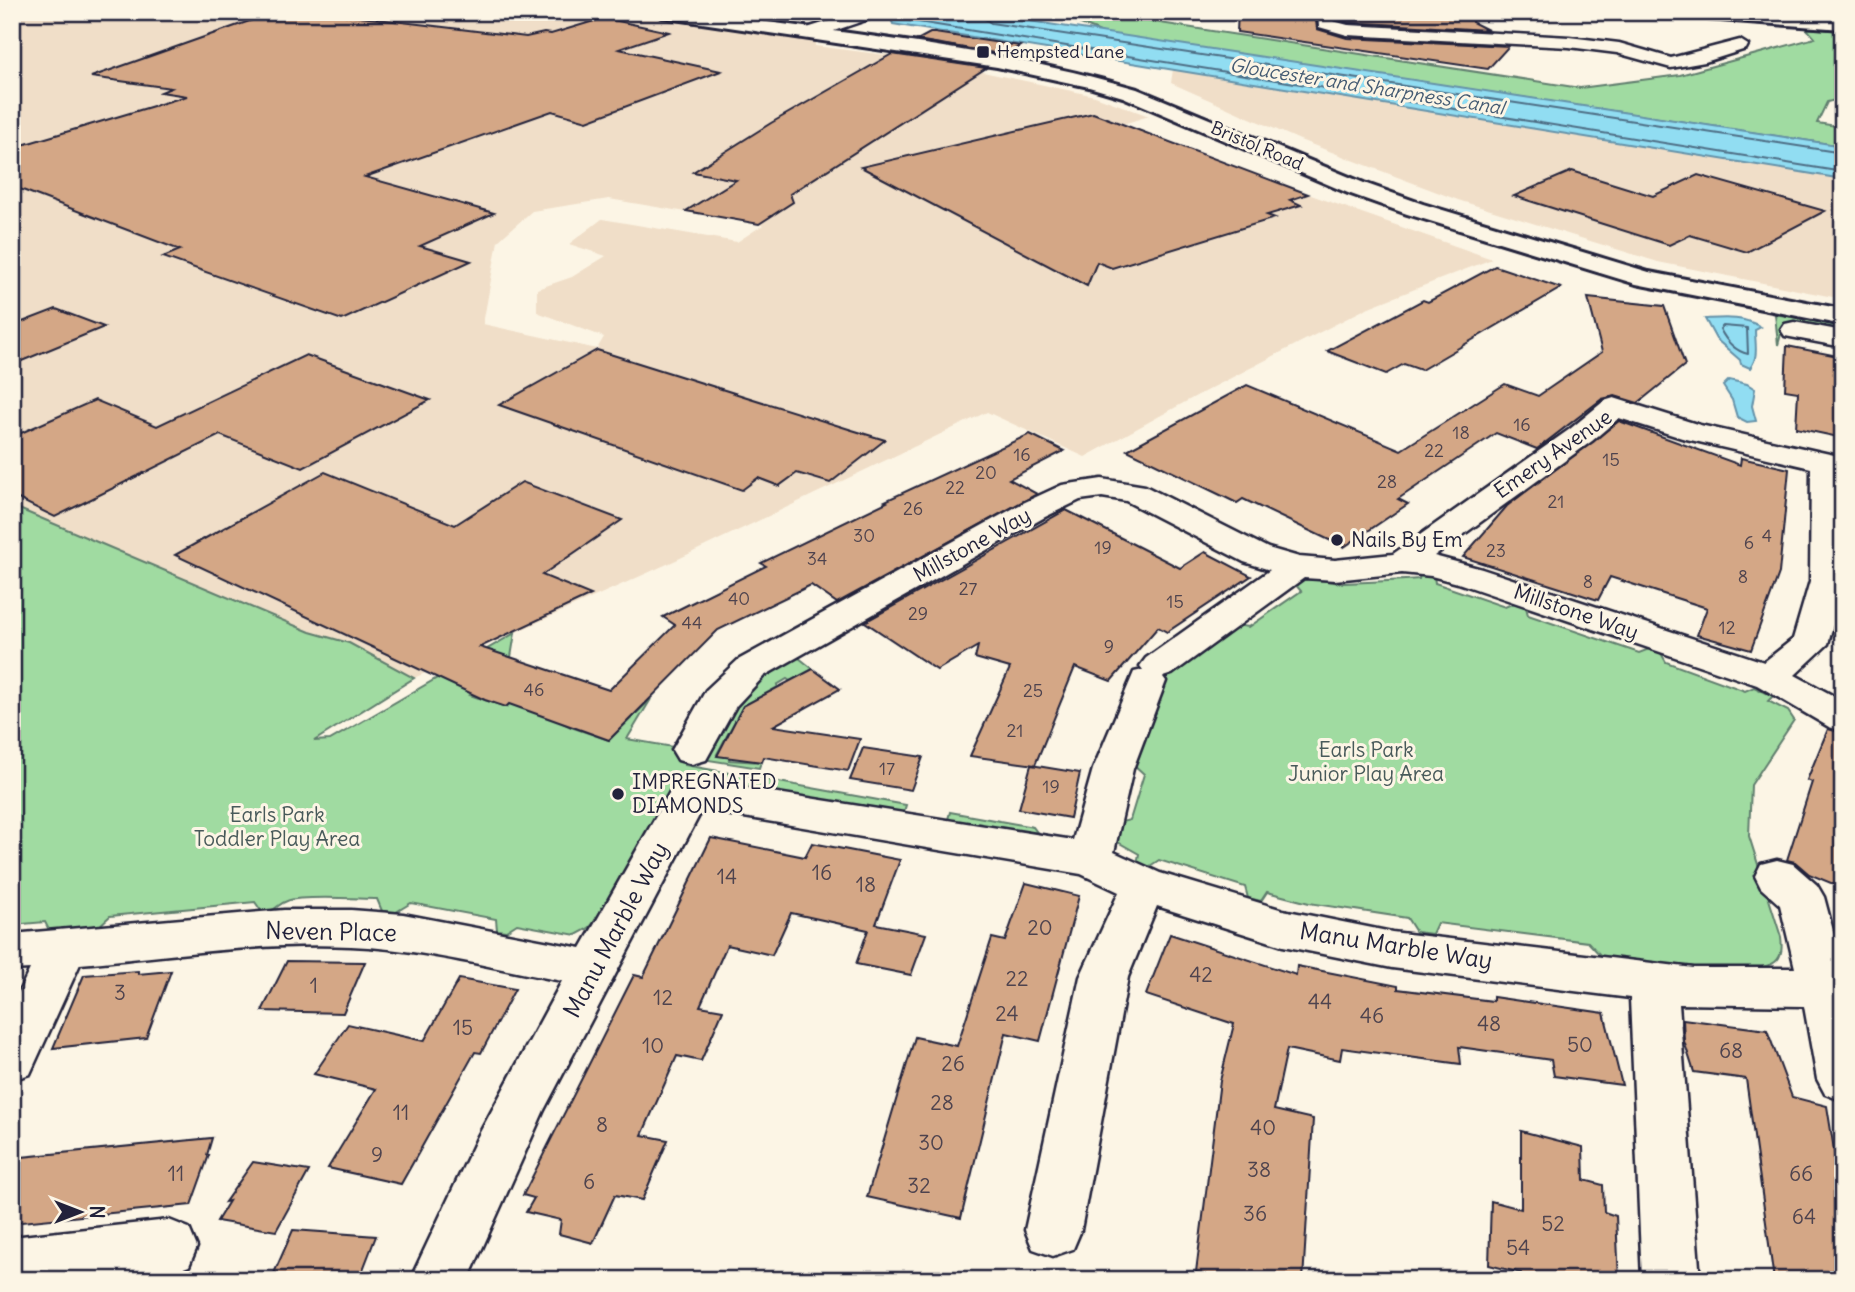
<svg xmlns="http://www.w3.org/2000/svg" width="1855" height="1292" viewBox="0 0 1855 1292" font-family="Delius,sans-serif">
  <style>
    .built { fill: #f0dec8; fill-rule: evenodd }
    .green { fill: #a0dba1; stroke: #617e6e; stroke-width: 2 }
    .water { fill: #91ddf2; stroke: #6592a9; stroke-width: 2 }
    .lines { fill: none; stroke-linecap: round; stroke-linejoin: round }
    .shore { stroke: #4e6d84; stroke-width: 2 }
    .building { fill: #d4a786; stroke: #22223b; stroke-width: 2 }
    .street-casing { stroke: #22223b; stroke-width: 5 }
    .secondary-casing { stroke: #22223b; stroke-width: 6 }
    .primary-casing { stroke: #22223b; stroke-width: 6 }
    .street { fill: #fcf5e5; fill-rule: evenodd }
    .secondary { fill: #fcf5e5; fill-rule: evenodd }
    .primary { fill: #fcf5e5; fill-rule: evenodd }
    .poi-dot { fill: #22223b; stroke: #fcf5e5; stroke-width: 2.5 }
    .labels { text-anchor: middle; stroke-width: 6; stroke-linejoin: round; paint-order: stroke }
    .far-poi-label { font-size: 18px; fill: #22223b; stroke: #fcf5e5; text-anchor: start }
    .far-street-label { font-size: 18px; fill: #22223b; stroke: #fcf5e5 }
    .number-label { font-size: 18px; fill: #4e434e }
    .far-water-label { font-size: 19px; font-style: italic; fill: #435a72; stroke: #fcf5e5 }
    .street-label { font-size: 21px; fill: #22223b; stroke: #fcf5e5 }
    .poi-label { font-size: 21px; fill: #22223b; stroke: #fcf5e5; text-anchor: start }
    .park-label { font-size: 21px; fill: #485a5a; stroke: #fcf5e5 }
    .near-number-label { font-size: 21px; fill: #4e434e }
    .near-street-label { font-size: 24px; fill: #22223b; stroke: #fcf5e5 }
  </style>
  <rect width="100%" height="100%" fill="#fcf5e5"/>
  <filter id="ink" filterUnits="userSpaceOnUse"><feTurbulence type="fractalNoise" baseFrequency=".0143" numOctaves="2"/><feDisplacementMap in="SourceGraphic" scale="14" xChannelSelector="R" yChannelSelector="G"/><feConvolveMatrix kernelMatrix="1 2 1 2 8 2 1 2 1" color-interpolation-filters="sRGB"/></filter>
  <g filter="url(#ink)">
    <g class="built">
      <path d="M12,12H574L604,17L626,15L815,41V46L927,60L1095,96L1149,116L1123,124L1308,194L1492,259L1369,307L1198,395L1085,457L987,412L674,561L414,678L348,643L310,632L12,507ZM609,199L763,225L737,242L602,219L569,244L606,256L572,277L537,289V312L604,337L597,349L483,324L498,241L532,211Z"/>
      <polygon points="714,12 834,12 818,19"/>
      <polygon points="1173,69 1843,178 1843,299 1658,262 1458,200 1300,140 1171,83"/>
    </g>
    <g class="green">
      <polygon points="1052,12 1089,12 1580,88 1680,75 1815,38 1806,28 1843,31 1843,98 1827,102 1817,123 1843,127 1843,146 1105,34"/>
      <polygon points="1775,314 1843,326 1843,334 1784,323 1778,345"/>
      <path d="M12,506L310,632L349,643L414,678L314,741L330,740L515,633L511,657L470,695L506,707L515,699L571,727L609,740L651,699L627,739L684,749L763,674L794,654L813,669L790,681L787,679L777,685L778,687L743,706L717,754L730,757L729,760L761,762L759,768L690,757L685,765L906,805L903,815L680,775L600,916L589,928L576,935L517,924L506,931L497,930L496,919L411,903L396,912L382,911L377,899C359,899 301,895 287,901C275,905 278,911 262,912L255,902L110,916L98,927L50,932L45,922L12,925Z"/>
      <path d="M1420,573L1434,576L1435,583L1505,607L1514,603L1526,607L1528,615L1639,653L1649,649L1661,653L1666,662L1745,691L1754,687L1773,696L1768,701L1788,711L1794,720L1751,785L1749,836L1781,937C1782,945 1783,956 1775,962C1754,979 1631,960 1601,956L1588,942L1437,923L1432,934L1416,932L1407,918L1309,903L1267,892L1261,901L1248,898L1245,887L1159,860L1147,868L1137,864L1139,854L1109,837L1113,824L1130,820L1144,774L1132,763L1143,675L1234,625L1249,627L1301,591L1294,583C1307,575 1329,583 1344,583C1369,582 1394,581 1419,579Z"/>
      <polygon points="950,812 1033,827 1042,839 947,823"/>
    </g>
    <g class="water">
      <polygon points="851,12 971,12 1843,146 1843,179 893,24 891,19"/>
      <path d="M1705,319C1724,318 1744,316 1761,327L1755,330C1755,344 1759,357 1750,368L1741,364L1740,360L1716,339Z"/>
      <polygon points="1729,380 1747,384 1755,389 1752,406 1756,421 1747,422 1737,417 1732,400 1723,386"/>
    </g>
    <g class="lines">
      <g class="shore">
        <polyline points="892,12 900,19 1843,172"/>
        <polyline points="984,12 985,19 991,23 1843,153"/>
        <path d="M1723,326L1747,328L1748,354C1735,351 1726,341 1720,329Z"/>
      </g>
    </g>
    <g class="building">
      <polygon points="275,12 319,12 526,37 544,33 551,34 604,18 669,32 619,49 721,71 587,121 552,111 365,177 494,213 420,246 471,261 342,320 163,257 180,250 12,186 12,148 187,96 161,92 171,88 91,77"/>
      <polygon points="1238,12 1315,12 1317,29 1347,38 1509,46 1488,69 1237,32"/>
      <polygon points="1337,12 1473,16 1472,22 1488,30 1348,22 1336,19"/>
      <polygon points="930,33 935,33 1020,46 1006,55 917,40"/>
      <polygon points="892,54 986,68 790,194 793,202 759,224 686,211 736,180 693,172 771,123"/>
      <polygon points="1093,113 1308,194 1290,200 1301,205 1267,215 1275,218 1112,268 1097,262 1087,286 861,167"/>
      <polygon points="1572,171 1653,196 1698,175 1825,211 1747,252 1690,235 1669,245 1514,196"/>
      <polygon points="1495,266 1561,288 1421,370 1404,364 1386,374 1327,351 1423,300 1428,302"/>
      <polygon points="1588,298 1664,306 1685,365 1638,403 1615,396 1602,399 1537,449 1496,433 1398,499 1408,504 1344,547 1243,499 1237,503 1127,450 1247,385 1401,450 1505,384 1538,396 1602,352"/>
      <polygon points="56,309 104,327 12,365 12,326"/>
      <polygon points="1787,346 1843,357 1843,438 1796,428 1798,392 1785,390"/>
      <polygon points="597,350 852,430 885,440 830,483 797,473 779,486 758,478 742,490 499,405"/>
      <polygon points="306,355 430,400 303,468 220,435 55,517 12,496 12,437 95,400 157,426"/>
      <polygon points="1619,421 1740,465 1741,458 1789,469 1779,573 1751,650 1697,635 1707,608 1610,577 1598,600 1463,557 1507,506"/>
      <polygon points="1030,434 1064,451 1009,479 1037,494 837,603 811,585 718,630 609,740 509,704 506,707 485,700 175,555 325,472 455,525 522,482 622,520 542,575 591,595 480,647 609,690 675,625 663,617 766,566 761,563 887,502 885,501"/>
      <polygon points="1066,510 1180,568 1205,552 1251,576 1167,632 1158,627 1111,681 1075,667 1035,765 970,756 1010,668 975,658 978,646 937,670 865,622"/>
      <polygon points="813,669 840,689 773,726 860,739 848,771 764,757 762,762 717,756 743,706"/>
      <polygon points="1828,729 1843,733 1843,888 1809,874 1795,862 1787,860 1812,782 1807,780"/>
      <polygon points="863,748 923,757 911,790 850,780"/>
      <polygon points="1031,765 1080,773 1070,818 1019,809"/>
      <polygon points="711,838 805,857 812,843 900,860 876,924 926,934 911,975 856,964 868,930 791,913 772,955 727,945 700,1006 723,1010 701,1061 677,1056 642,1135 668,1140 642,1200 615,1195 593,1243 559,1234 561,1220 526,1212 534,1198 523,1195 634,975 643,977"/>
      <polygon points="1026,883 1079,896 1040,1041 1006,1033 961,1218 867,1197 915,1037 957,1046 992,938 1005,941"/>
      <polygon points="1170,934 1296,975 1297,966 1398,986 1398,989 1493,1001 1493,997 1604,1013 1622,1085 1554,1076 1551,1060 1459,1047 1461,1064 1342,1048 1340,1060 1287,1049 1274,1110 1313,1119 1303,1280 1229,1280 1196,1272 1220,1081 1234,1024 1146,995"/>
      <polygon points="287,961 365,962 343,1013 262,1011"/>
      <polygon points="138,971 138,974 171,971 146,1038 53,1048 84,975"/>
      <polygon points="459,979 515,989 481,1053 475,1052 401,1184 328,1168 376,1089 314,1074 348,1024 424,1041"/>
      <polygon points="1683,1019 1767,1030 1792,1097 1827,1106 1836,1162 1843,1164 1843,1280 1774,1280 1746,1079 1694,1072 1684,1041"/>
      <polygon points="1521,1131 1583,1147 1584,1180 1603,1185 1604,1212 1616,1216 1619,1280 1521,1280 1521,1273 1489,1265 1491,1201 1521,1209"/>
      <polygon points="212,1138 207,1155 209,1155 191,1205 12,1223 12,1158"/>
      <polygon points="253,1162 309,1171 276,1231 217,1221 229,1201 225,1202"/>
      <polygon points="293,1230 376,1236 359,1280 271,1280"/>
    </g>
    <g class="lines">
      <defs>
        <g id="street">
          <polygon points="858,12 883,12 881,15 816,37 804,37 802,33 804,29"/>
          <polygon points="1318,12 1334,12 1333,21 1348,25 1569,37 1619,43 1671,58 1740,40 1748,45 1746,49 1705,62 1671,68 1617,53 1569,47 1347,35 1319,27"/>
          <polygon points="1794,322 1843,331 1843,347 1785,336 1781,330 1785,324"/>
          <path d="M1614,398L1700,425L1843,457V587L1828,644L1795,675L1843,701V731L1829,727L1757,685L1458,583L1431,576L1402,573L1335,580L1304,578L1172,674L1163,677L1166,681L1133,769L1114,852L1160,873L1283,910L1392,932L1694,968H1795L1780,905L1761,888L1755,876L1761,864L1777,860L1793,864L1817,885L1824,897L1843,968V1101L1825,1094L1817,1079L1804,1006L1679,1004L1700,1280H1642L1630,998L1392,968L1283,946L1157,906L1128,977L1081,1230L1073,1249L1053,1256L1033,1249L1025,1230L1080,977L1119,892L1081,874L702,810L544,1110L468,1280H410L477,1138L562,981C492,968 422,949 351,946C261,942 169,956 80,964L30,1074L12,1080V1006L30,969L12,970V934L284,910H351L403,914L581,948L675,783L690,779L1073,840L1093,769L1134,672L1143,670L1140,666L1146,658L1270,570L1244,562L1126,501L1102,497L1080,500L1045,517L764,676L736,706L706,760L692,764L678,760L672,750L706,690L738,660L1023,503L1062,485L1102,479L1145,486L1268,548L1299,557L1335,560L1393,554L1570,429L1604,401ZM1619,418L1682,438L1811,468L1810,581L1793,639L1764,662L1482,569L1434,556L1592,441Z"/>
          <path d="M169,1220L189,1228L197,1247L189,1266C135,1287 70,1280 12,1280V1237Z"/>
        </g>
        <path id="secondary" d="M654,12H697C844,34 995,47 1137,89L1364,183L1423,204L1649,272L1843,309V325L1636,284L1407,214L1348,193L1123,97L1089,87L997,67L662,17Z"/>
        <polygon id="primary" points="1672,12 1752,12 1843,19 1843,29 1680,17"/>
      </defs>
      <use href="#street" class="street-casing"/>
      <use href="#secondary" class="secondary-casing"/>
      <use href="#primary" class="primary-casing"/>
      <use href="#street" class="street"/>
      <use href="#secondary" class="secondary"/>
      <use href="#primary" class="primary"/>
    </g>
  </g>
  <g class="poi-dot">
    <rect x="976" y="45" width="14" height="14" rx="3.5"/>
    <circle cx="1337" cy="540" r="7"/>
    <circle cx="618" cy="794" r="7"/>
  </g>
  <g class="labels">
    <g class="far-poi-label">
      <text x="997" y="58">Hempsted Lane</text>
    </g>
    <g class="far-street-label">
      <text transform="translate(1257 146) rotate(23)" y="6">Bristol Road</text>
    </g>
    <g class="number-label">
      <text x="1522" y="431">16</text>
      <text x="1461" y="439">18</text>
      <text x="1434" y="457">22</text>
      <text x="1022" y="461">16</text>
      <text x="1611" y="466">15</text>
      <text x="986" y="479">20</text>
      <text x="1387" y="488">28</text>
      <text x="955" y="494">22</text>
      <text x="1556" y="508">21</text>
      <text x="913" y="515">26</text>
      <text x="864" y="542">30</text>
      <text x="1767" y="542">4</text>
      <text x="1749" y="549">6</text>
      <text x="1103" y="554">19</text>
      <text x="1496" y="557">23</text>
      <text x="817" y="565">34</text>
      <text x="1743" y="583">8</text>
      <text x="1588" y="588">8</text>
      <text x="968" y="595">27</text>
      <text x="739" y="605">40</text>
      <text x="1175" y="608">15</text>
      <text x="918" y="620">29</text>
      <text x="692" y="629">44</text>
      <text x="1727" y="634">12</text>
      <text x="1109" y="653">9</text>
      <text x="534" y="696">46</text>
      <text x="1033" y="697">25</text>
      <text x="1015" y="737">21</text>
      <text x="887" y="775">17</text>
      <text x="1051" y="793">19</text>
    </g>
    <g class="far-water-label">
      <text transform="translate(1367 86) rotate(9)" y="7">Gloucester and Sharpness Canal</text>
    </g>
    <g class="street-label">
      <text transform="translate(1553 454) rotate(-35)" y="7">Emery Avenue</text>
      <text transform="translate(972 545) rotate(-29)" y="7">Millstone Way</text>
      <text transform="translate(1576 612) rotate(19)" y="7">Millstone Way</text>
    </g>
    <g class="poi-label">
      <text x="1351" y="547">Nails By Em</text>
      <text x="632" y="789">IMPREGNATED<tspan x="632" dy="24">DIAMONDS</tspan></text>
    </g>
    <g class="park-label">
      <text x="1366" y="757">Earls Park<tspan x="1366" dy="24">Junior Play Area</tspan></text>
      <text x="277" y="822">Earls Park<tspan x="277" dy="24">Toddler Play Area</tspan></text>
    </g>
    <g class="near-number-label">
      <text x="822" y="880">16</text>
      <text x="727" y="884">14</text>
      <text x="866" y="892">18</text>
      <text x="1040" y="935">20</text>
      <text x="1201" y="982">42</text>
      <text x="1017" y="986">22</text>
      <text x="314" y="993">1</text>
      <text x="120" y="1000">3</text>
      <text x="663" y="1005">12</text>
      <text x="1320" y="1009">44</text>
      <text x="1007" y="1021">24</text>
      <text x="1372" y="1023">46</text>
      <text x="1489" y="1031">48</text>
      <text x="463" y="1035">15</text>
      <text x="1580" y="1052">50</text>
      <text x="653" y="1053">10</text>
      <text x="1731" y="1058">68</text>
      <text x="953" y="1071">26</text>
      <text x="942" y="1110">28</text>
      <text x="401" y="1120">11</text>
      <text x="602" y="1132">8</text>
      <text x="1263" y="1135">40</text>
      <text x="931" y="1150">30</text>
      <text x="377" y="1162">9</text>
      <text x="1259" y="1177">38</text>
      <text x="176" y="1181">11</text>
      <text x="1801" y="1181">66</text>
      <text x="589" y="1189">6</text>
      <text x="919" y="1193">32</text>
      <text x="1255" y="1221">36</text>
      <text x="1804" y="1224">64</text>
      <text x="1553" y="1231">52</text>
      <text x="1518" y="1255">54</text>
    </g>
    <g class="near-street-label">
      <text transform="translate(616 930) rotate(-62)" y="8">Manu Marble Way</text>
      <text transform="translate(331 932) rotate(1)" y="8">Neven Place</text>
      <text transform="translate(1396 946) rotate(9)" y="8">Manu Marble Way</text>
    </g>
  </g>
  <rect width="1855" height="1292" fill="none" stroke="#fcf5e5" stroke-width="42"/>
  <rect x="21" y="21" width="1813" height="1250" fill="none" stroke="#22223b" stroke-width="2.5" filter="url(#ink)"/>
  <g transform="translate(80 1212) rotate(90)" stroke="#fcf5e5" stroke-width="5" paint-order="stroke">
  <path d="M0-5L12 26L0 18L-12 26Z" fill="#22223b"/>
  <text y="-10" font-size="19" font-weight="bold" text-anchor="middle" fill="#22223b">N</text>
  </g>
</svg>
